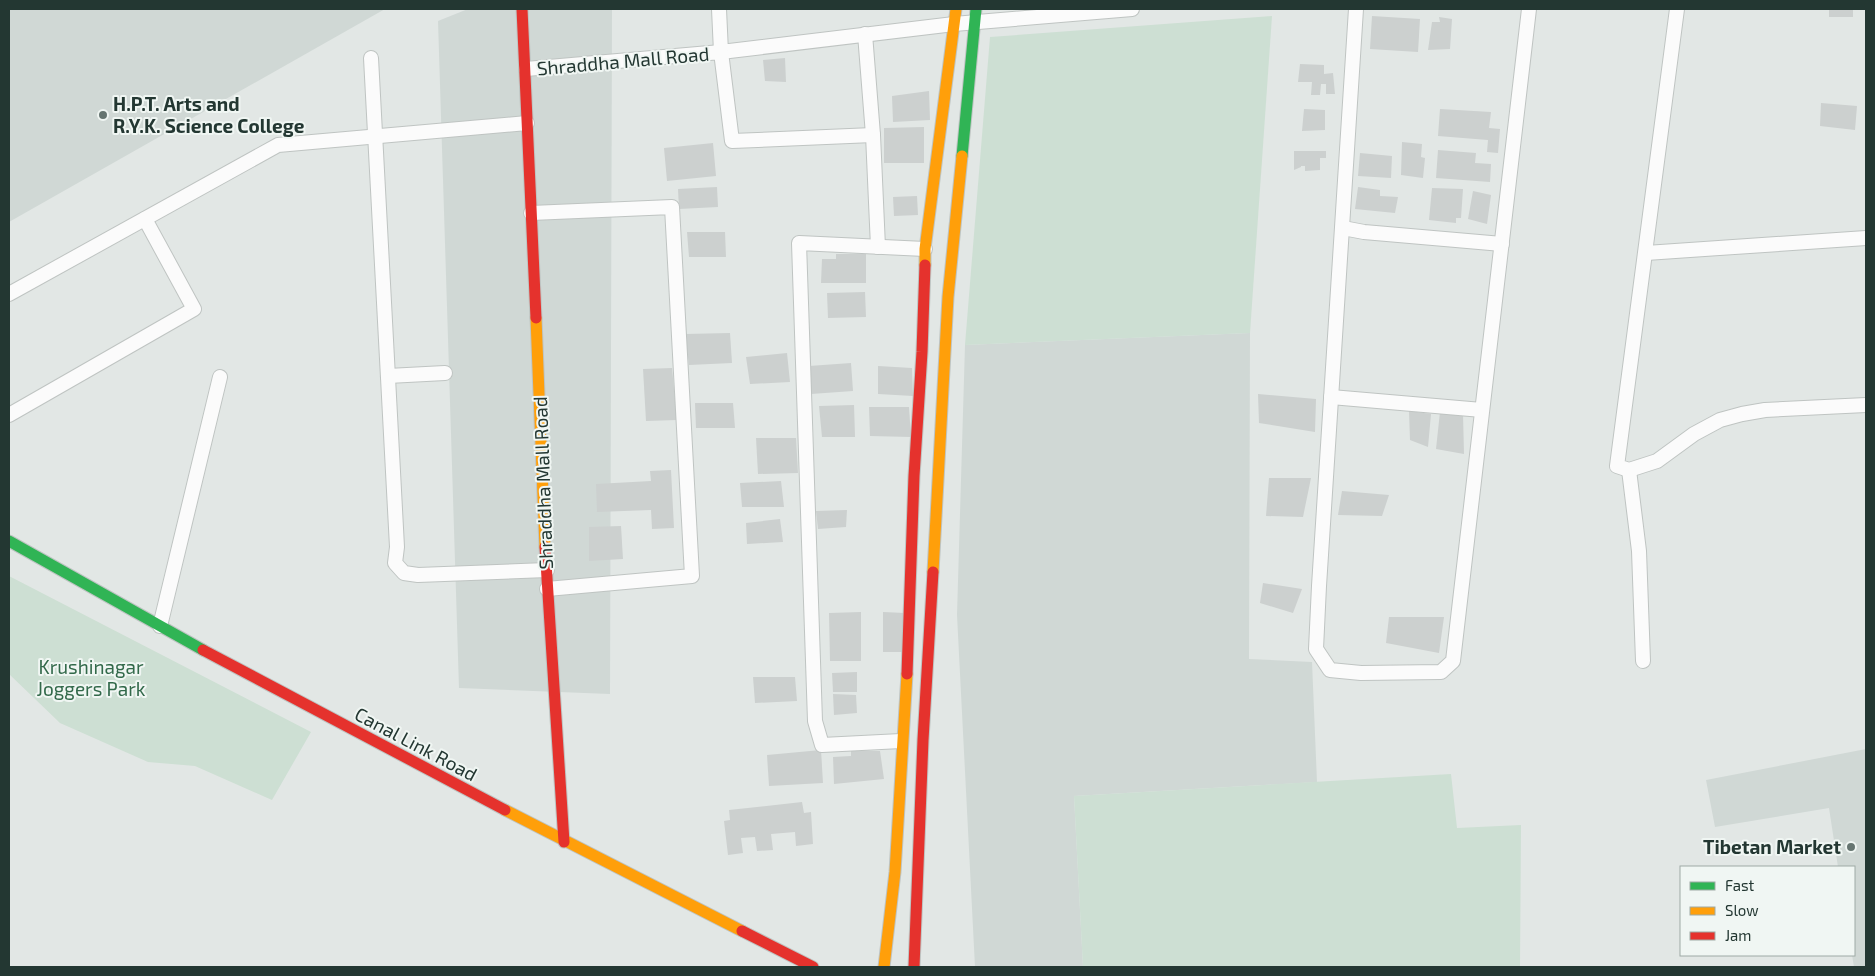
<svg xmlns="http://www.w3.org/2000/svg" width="1875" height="976" viewBox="0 0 1875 976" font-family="'Exo 2',sans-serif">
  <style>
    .built { fill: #d0d8d5 }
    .green { fill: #cddfd3 }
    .building { fill: #ccd0cf }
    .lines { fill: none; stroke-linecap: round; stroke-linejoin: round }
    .street-casing { stroke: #bfc4c2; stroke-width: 16 }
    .fast-casing { stroke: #bec4c2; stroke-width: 13 }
    .slow-casing { stroke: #bec4c2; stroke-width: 13 }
    .jam-casing { stroke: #bec4c2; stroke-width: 13 }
    .street { stroke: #fbfbfb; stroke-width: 14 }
    .fast { stroke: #30b455; stroke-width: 11 }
    .slow { stroke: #ff9f0a; stroke-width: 11 }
    .jam { stroke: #e5322d; stroke-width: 11 }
    .poi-dot { fill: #667571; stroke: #f0f6f3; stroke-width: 2 }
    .labels { text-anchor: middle; stroke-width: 4; stroke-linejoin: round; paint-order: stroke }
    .street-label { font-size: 19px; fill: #233732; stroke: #f0f6f3 }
    .poi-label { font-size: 19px; font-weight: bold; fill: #233732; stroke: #f0f6f3; text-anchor: start }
    .park-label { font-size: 19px; fill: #32694a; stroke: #f0f6f3 }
  </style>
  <rect width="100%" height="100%" fill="#e2e7e5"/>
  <g class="built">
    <polygon points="9,9 385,9 9,222"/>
    <polygon points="468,9 612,9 610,694 459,688 438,21"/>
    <polygon points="1250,333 1249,659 1312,662 1317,782 1074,796 1083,967 975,967 957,615 965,345"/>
    <polygon points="1866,749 1866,967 1854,967 1852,955 1854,955 1854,867 1838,867 1829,808 1715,827 1706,780"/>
  </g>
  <g class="green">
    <polygon points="1272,16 1250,333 965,345 990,37"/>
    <polygon points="9,576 311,732 272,800 195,766 148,762 60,723 9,674"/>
    <polygon points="1451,774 1457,828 1521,825 1520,967 1083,967 1074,796"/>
  </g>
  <g class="building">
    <rect x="1829" y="9" width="24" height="8"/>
    <polygon points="1372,16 1420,19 1418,52 1370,49"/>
    <polygon points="1439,17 1452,19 1450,49 1428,50 1432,22 1440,22"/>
    <polygon points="785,58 786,82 765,81 763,60"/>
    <polygon points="1300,64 1324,65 1324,74 1333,73 1335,94 1326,94 1326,84 1321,84 1320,95 1311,95 1312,82 1298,82"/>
    <polygon points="929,91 930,120 893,122 892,96"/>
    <polygon points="1821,103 1857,106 1855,130 1820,126"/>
    <polygon points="1304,109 1325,110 1325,130 1302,131"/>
    <polygon points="1440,109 1491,112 1489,128 1500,129 1498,153 1487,152 1488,140 1438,136"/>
    <polygon points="924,127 924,163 884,163 884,128"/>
    <polygon points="1402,142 1422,144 1421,157 1425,158 1423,178 1401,175"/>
    <polygon points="713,143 716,176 667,181 664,148"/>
    <polygon points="1438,150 1476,153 1475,163 1491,164 1490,182 1436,178"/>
    <polygon points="1294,151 1326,151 1326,158 1320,158 1320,170 1305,171 1305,166 1301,166 1301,167 1294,170"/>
    <polygon points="1360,153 1392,156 1391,178 1358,176"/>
    <polygon points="717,187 718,207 679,209 678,189"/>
    <polygon points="1358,187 1380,190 1380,196 1398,197 1395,213 1355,209"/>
    <polygon points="1432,188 1463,189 1461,218 1456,218 1456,223 1429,220"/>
    <polygon points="1473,191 1491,195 1487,224 1468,219"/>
    <polygon points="917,196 918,215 894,216 893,197"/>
    <polygon points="687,232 725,232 726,257 689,257"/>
    <polygon points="836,254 866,254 866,283 821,283 822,259 836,259"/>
    <polygon points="865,292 866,317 828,318 827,293"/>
    <polygon points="730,333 732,363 689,365 685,334"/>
    <polygon points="787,353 790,382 750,384 746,357"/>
    <polygon points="851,363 853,391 811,394 809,366"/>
    <polygon points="878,366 912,368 913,396 878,394"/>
    <polygon points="672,368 677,420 646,421 643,369"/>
    <polygon points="1258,394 1316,399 1315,432 1259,423"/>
    <polygon points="695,403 733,403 735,428 696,428"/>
    <polygon points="854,405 855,437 822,437 819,406"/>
    <polygon points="869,407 909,407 911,437 870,436"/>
    <polygon points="1409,411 1431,414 1428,447 1410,440"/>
    <polygon points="1440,412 1463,414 1464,454 1436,449"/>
    <polygon points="756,438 796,438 798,473 758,474"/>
    <polygon points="671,470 674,528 652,529 651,510 597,512 596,484 651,481 650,471"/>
    <polygon points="1269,478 1311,478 1303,517 1266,516"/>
    <polygon points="781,481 784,507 742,507 740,483"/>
    <polygon points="1342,491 1389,495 1382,516 1338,515"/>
    <polygon points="847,510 846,527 818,529 816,511"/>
    <polygon points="780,519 783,542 747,544 746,523"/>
    <polygon points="621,526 623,559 589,561 589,527"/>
    <polygon points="1263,583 1302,589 1293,613 1260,603"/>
    <polygon points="861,612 861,661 830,661 829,613"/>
    <polygon points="883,612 905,613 904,652 883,652"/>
    <polygon points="1389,617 1444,617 1439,653 1386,643"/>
    <polygon points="857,672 857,692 833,692 832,673"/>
    <polygon points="753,677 795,677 797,701 755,703"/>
    <polygon points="833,694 856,695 857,713 834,715"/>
    <polygon points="821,750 823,783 769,786 767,755"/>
    <polygon points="851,751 880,751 884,779 834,784 833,757 851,756"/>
    <polygon points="802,802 804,813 811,812 813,844 796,846 795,832 771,834 773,850 757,851 755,837 741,838 743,853 728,855 724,821 730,820 729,810"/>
  </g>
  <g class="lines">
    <defs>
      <g id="street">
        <polyline points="719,9 721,52 954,24 1132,9"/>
        <polyline points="1356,9 1319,586 1316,649 1330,670 1361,673 1441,672 1453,661 1529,9"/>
        <polyline points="1677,9 1617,466 1629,470 1657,461 1694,434 1720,420 1742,414 1765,410 1866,405"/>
        <polyline points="865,34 873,135 878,247"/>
        <polyline points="371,58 397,547 395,563 404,573 418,575 547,570"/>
        <polyline points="526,69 721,52 732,141 873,135"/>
        <polyline points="531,213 672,207 692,576 547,589"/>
        <polyline points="1343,228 1364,232 1502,244"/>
        <polyline points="1646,253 1866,238"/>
        <polyline points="9,294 278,145 527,123"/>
        <polyline points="388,376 445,373"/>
        <polyline points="1331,397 1482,410"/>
        <polyline points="9,415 194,309 145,219"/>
        <polyline points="1629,470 1639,551 1643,661"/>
        <polyline points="160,626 220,377"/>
        <polyline points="901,741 822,745 815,721 799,243 925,249"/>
      </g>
      <g id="fast">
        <polyline points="962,156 976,9"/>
        <polyline points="9,541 203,650"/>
      </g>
      <g id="slow">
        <polyline points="925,265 925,249 956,9"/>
        <polyline points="536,318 545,547"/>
        <polyline points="933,572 948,297 962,156"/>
        <polyline points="505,810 742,931"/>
        <polyline points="884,967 895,872 907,674"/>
      </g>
      <g id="jam">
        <polyline points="522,9 536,318"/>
        <polyline points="545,547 564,842"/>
        <polyline points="203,650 505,810"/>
        <polyline points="907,674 914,476 922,352 925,265"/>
        <polyline points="742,931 813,967"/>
        <polyline points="914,967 923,740 933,572"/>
      </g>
    </defs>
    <use href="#street" class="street-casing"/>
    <use href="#fast" class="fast-casing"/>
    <use href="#slow" class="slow-casing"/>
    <use href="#jam" class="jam-casing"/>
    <use href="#street" class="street"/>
    <use href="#fast" class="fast"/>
    <use href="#slow" class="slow"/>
    <use href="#jam" class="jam"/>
  </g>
  <g class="poi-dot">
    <circle cx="103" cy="115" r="5"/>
    <circle cx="1851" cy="847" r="5"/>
  </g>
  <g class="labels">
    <g class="street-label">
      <text transform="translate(623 61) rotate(-5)" y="7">Shraddha Mall Road</text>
      <text transform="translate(543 483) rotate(-92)" y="7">Shraddha Mall Road</text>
      <text transform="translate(416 744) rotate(28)" y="7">Canal Link Road</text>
    </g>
    <g class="poi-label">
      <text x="113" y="111">H.P.T. Arts and<tspan x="113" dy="22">R.Y.K. Science College</tspan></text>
      <text x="1841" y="854" text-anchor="end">Tibetan Market</text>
    </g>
    <g class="park-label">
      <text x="91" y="674">Krushinagar<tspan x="91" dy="22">Joggers Park</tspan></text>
    </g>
  </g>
  <rect width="1875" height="976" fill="none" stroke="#233732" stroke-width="20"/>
  <rect x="1680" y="866" width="175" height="90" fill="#f0f6f3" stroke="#9eaaa6"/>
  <rect x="1690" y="882" width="25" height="8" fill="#30b455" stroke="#9eaaa6"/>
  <text x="1725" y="891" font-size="15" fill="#233732">Fast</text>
  <rect x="1690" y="907" width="25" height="8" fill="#ff9f0a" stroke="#9eaaa6"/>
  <text x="1725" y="916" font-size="15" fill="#233732">Slow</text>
  <rect x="1690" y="932" width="25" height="8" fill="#e5322d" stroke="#9eaaa6"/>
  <text x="1725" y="941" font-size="15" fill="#233732">Jam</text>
</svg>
